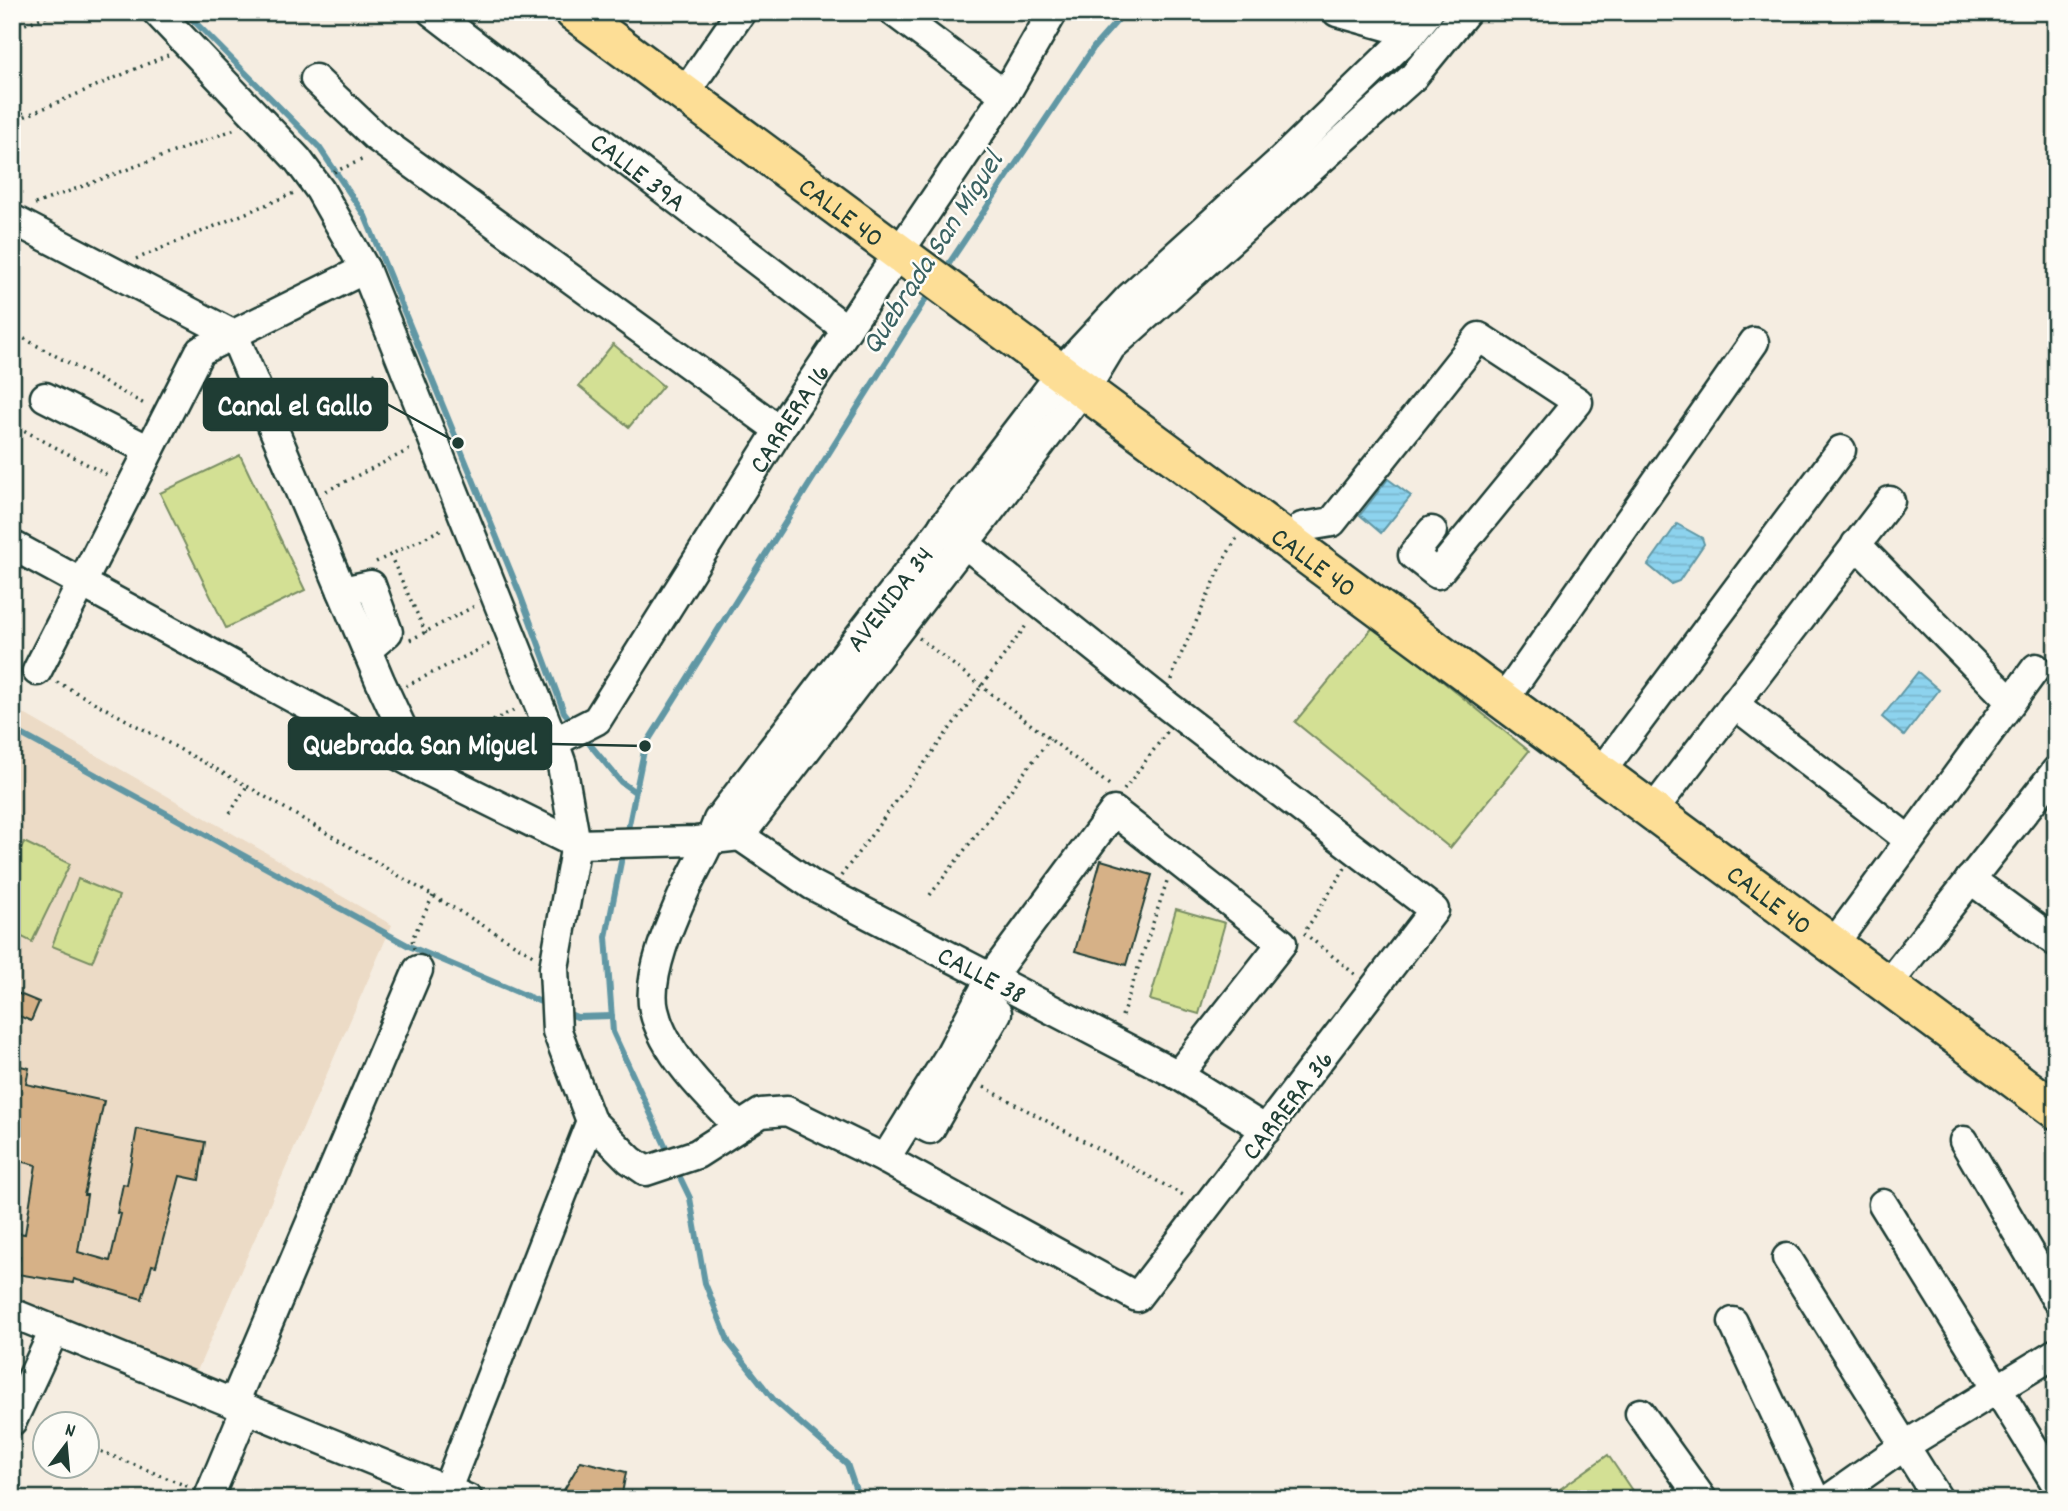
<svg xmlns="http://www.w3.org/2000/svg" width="2068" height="1511" viewBox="0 0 2068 1511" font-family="Dekko,sans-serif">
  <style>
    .built { fill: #ecdbc6 }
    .green { fill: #d3e094; stroke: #798e64; stroke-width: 2 }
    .water { fill: url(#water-rules); stroke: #6197a4; stroke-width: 2 }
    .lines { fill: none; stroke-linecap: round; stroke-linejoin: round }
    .stream { stroke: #6197a4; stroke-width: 6 }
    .building { fill: #d6b187; stroke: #1f3d34; stroke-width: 2 }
    .minor-casing { stroke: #1f3d34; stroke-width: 33 }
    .major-casing { stroke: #1f3d34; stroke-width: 42 }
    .path { stroke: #1f3d34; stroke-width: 3.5; stroke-dasharray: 2 5; stroke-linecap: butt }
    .minor { stroke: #fdfcf7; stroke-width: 28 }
    .major { stroke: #fdde96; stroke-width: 37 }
    .labels { text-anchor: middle; stroke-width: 5; stroke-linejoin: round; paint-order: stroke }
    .street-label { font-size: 28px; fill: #1f3d34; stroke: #fdfcf7 }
    .water-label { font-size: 30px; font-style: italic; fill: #3a6262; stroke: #fdfcf7 }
    .leader { fill: none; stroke: #1f3d34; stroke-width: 2.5 }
    .callout-dot { fill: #1f3d34; stroke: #fdfcf7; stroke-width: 2.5 }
    .callout { fill: #1f3d34; stroke: #1f3d34; stroke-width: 2.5 }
    .callout-label { font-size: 30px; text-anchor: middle; font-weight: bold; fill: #fff }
  </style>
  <defs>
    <pattern id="water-rules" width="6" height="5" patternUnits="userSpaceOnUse" patternTransform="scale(1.75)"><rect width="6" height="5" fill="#8dd3ee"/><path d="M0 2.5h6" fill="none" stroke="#79b6cd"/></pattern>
  </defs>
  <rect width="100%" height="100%" fill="#f5ede1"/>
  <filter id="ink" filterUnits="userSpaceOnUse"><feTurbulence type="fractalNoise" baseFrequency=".0143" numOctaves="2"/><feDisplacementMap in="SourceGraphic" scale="14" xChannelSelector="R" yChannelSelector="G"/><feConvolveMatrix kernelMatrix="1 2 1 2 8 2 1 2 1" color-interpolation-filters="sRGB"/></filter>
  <g filter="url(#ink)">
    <polygon class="built" points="12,707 392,925 197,1371 12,1296"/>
    <g class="green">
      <polygon points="613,344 663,386 629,427 579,386"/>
      <polygon points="240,455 305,590 226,628 160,493"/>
      <polygon points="1374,626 1529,751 1450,848 1295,722"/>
      <polygon points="24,842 70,864 32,942 12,932 12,866"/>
      <polygon points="78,879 119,896 92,962 52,946"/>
      <polygon points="1176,909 1225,923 1199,1014 1150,1000"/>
      <polygon points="1608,1455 1635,1495 1629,1499 1546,1499"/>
    </g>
    <g class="water">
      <polygon points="1388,479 1411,496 1381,533 1360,515"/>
      <polygon points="1677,524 1702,538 1704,544 1679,581 1671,584 1648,565"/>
      <polygon points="1918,672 1939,690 1904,736 1882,717"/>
    </g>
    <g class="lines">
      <g class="stream">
        <polyline points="185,12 319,147 365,216 520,594 564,712 574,725"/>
        <polyline points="944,271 1094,47 1125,12"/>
        <polyline points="12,729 409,946 548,1005"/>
        <polyline points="583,736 621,782 635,792"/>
        <polyline points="627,834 645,746 930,292"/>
        <polyline points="623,852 606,937 613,1032 670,1156"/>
        <polyline points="565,1012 577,1017 612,1016"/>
        <polyline points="676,1169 690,1198 705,1283 729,1343 774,1400 847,1464 859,1499"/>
      </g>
    </g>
    <g class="building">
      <polygon points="1101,860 1152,875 1126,965 1075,951"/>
      <polygon points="12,991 39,1002 31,1021 12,1013"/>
      <polygon points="12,1064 29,1068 26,1084 104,1101 84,1195 87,1195 78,1252 110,1261 121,1214 117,1213 123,1184 127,1185 137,1129 205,1142 199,1180 180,1176 156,1266 152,1265 142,1299 74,1279 73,1283 17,1274 20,1256 12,1255 12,1232 25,1234 36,1165 12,1159 12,1144 19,1118 12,1117"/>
      <polygon points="581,1461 626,1472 621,1499 591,1499 564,1490"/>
    </g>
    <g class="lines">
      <defs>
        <g id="minor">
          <polyline points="157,12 298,160 320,190 365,269 554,742"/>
          <path id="s1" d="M432,12L846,329"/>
          <polyline points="894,12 1005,95"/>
          <polyline points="1337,12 1412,33"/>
          <polyline points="315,79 376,137 779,430"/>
          <polyline points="685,93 741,12"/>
          <polyline points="12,219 234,335 380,681 420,767"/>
          <polyline points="45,397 149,450"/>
          <path id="s2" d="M943,526L1169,707L1434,910L1137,1297L885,1159L787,1111L761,1113L697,1154L646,1171L630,1160L591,1121L557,1031L554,968L576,844L562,765L554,742L597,720L779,430L1005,95L1053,12"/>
          <polyline points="1302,527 1332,522 1479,337 1578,402 1437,574 1413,555 1432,531"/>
          <polyline points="1856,544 2011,702"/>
          <path id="s3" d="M12,545L420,767L576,844L696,841L740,836L812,885L1178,1075L1266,1130"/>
          <polyline points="342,591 371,585 388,632 367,650"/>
          <polyline points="37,671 200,351 365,269"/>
          <polyline points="1514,685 1754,342"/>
          <polyline points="1734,704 1909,840"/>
          <polyline points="1612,757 1841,450"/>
          <polyline points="1664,796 1890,501"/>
          <polyline points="740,836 1094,375 1111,347 1413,77 1466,12"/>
          <polyline points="1970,879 2056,942"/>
          <polyline points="1844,930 2036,668"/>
          <polyline points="1899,970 2056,771"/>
          <polyline points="910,1119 930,1129 997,1013 979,999"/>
          <path id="s4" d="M738,1126C708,1096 663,1052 654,1010C646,976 672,919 686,888C697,865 710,844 718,820L1072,359L1129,298L1276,165L1412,33L1429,12"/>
          <polyline points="1964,1141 2056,1299"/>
          <polyline points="885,1159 948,1058 991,977 1114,811 1282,943 1178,1075"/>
          <polyline points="1883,1204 2056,1484"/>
          <polyline points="1787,1258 1938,1499"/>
          <polyline points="12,1313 468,1499"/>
          <polyline points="1733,1322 1815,1499"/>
          <polyline points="234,1403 418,970"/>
          <polyline points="1640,1413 1702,1499"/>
          <polyline points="12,1421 54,1331"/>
          <polyline points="208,1499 246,1408"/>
          <polyline points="443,1499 591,1121"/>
          <polyline points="1829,1499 1904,1446 2056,1353"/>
        </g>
        <g id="major">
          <path id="s5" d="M574,12L2056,1110"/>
        </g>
      </defs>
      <use href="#minor" class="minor-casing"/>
      <use href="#major" class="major-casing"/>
      <g class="path">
        <polyline points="12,29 58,12"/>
        <polyline points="12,86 24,117"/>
        <polyline points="12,122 168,55"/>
        <polyline points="334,172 366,158"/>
        <polyline points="35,204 238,128"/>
        <polyline points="136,259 294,193"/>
        <polyline points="12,332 146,405"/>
        <polyline points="290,409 380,371"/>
        <polyline points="12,424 109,476"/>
        <polyline points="326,491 413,448"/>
        <polyline points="390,555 426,633"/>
        <polyline points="376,562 444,528"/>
        <polyline points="919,638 1112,787"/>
        <polyline points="410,640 475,606"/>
        <polyline points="1172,680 1174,670 1226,556 1237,538"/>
        <polyline points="57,682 247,786 533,955"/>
        <polyline points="406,686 490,644"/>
        <polyline points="437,750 516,709"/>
        <polyline points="1124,790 1167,732"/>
        <polyline points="230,813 247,786"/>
        <polyline points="1345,868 1304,933 1356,975"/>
        <polyline points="841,876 1028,623"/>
        <polyline points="930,895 1050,739"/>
        <polyline points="414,949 412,939 433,896"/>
        <polyline points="1122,1016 1167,881"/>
        <polyline points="984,1087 1185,1196"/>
        <polyline points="44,1429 46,1429"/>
        <polyline points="88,1446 189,1487"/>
      </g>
      <use href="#minor" class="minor"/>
      <use href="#major" class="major"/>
    </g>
  </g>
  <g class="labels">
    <g class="street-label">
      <text dy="10" stroke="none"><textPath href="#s1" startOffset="261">CALLE 39A</textPath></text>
      <text dy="10" stroke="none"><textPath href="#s5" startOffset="334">CALLE 40</textPath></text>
      <text dy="10" stroke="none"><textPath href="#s2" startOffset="2534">CARRERA 16</textPath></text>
      <text dy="10" stroke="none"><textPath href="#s5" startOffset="922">CALLE 40</textPath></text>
      <text dy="10" stroke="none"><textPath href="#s4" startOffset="628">AVENIDA 34</textPath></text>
      <text dy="10" stroke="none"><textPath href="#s5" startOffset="1489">CALLE 40</textPath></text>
      <text dy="10" stroke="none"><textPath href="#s3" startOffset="1082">CALLE 38</textPath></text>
      <text transform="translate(1286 1104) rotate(-52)" y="10">CARRERA 36</text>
    </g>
    <g class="water-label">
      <text transform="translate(931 252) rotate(-57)" y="10">Quebrada San Miguel</text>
    </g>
  </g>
  <path class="leader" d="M458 443L387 404M645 746L551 744"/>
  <g class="callout-dot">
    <circle cx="458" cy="443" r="7"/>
    <circle cx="645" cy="746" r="7"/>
  </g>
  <g class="callout">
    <rect x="204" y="379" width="183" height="51" rx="7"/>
    <rect x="289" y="718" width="262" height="51" rx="7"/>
  </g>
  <g class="callout-label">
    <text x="295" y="415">Canal el Gallo</text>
    <text x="420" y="754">Quebrada San Miguel</text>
  </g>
  <rect width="2068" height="1511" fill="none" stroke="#fdfcf7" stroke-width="42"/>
  <rect x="21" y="21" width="2026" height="1469" fill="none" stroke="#1f3d34" stroke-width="2.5" filter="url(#ink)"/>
  <g transform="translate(66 1445) rotate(16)"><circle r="33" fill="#fdfcf7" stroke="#a4b0a9" stroke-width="2"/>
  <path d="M0-5L12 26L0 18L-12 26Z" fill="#1f3d34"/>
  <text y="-10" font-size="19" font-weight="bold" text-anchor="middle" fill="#1f3d34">N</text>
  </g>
</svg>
